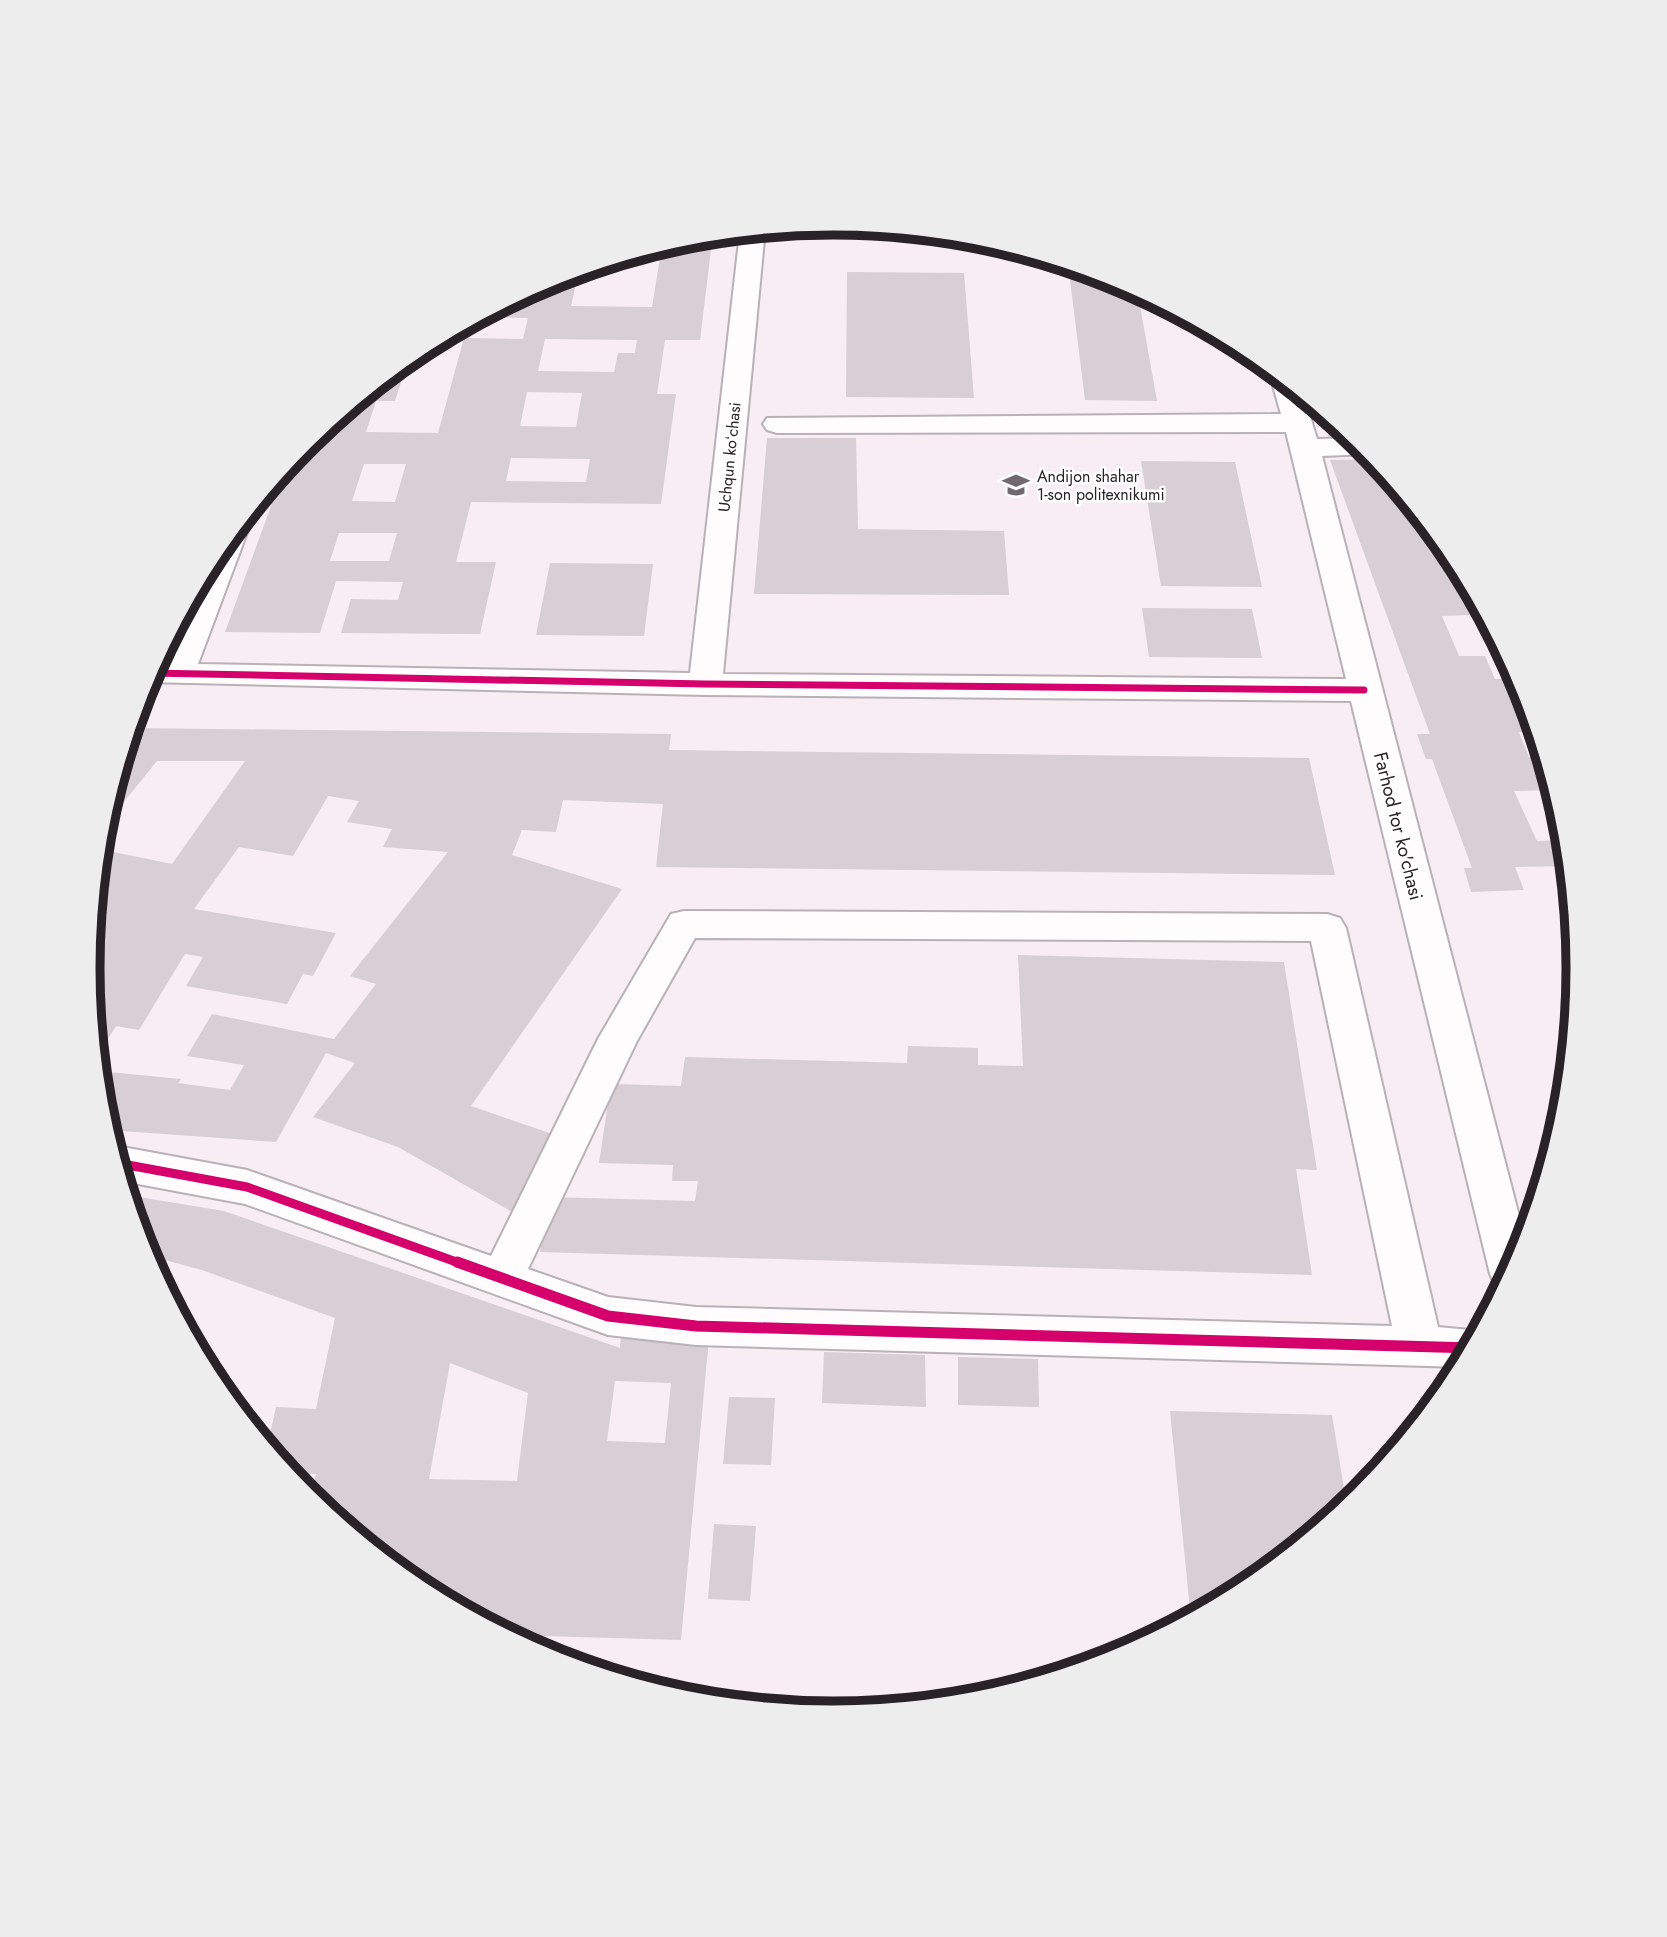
<svg xmlns="http://www.w3.org/2000/svg" width="1667" height="1937" viewBox="0 0 1667 1937" font-family="Jost,sans-serif">
  <style>
    .building { fill: #d7cfd3; fill-rule: evenodd }
    .lines { fill: none; stroke-linecap: round; stroke-linejoin: round }
    .minor-casing { stroke: #b9b1b5; stroke-width: 4 }
    .minor { fill: #fefcfd; fill-rule: evenodd }
    .cycleway-far2-casing { stroke: #fff; stroke-width: 10 }
    .cycleway-far1-casing { stroke: #fff; stroke-width: 13 }
    .cycleway-casing { stroke: #fff; stroke-width: 16 }
    .cycleway-far2 { stroke: #d6006c; stroke-width: 7 }
    .cycleway-far1 { stroke: #d6006c; stroke-width: 9 }
    .cycleway { stroke: #d6006c; stroke-width: 11 }
    .labels { text-anchor: middle; stroke-width: 5; stroke-linejoin: round; paint-order: stroke }
    .far-street-label { font-size: 16px; fill: #292226; stroke: #fff }
    .far-poi-label { font-size: 16px; fill: #292226; stroke: #fff; text-anchor: start }
    .street-label { font-size: 19px; fill: #292226; stroke: #fff }
    .rim { fill: none; stroke: #292226; stroke-width: 9 }
  </style>
  <rect width="100%" height="100%" fill="#f7edf2"/>
  <g class="building">
    <path d="M713,234L700,340H665L657,394H676L661,504L471,502L456,562H496L480,634L341,633L351,599L398,600L403,582L336,581L320,633L225,632L286,465L306,441L409,357L395,401H376L366,432L438,433L464,338L523,339L528,318L477,317L548,279L579,270L571,306L652,307L662,245L688,237ZM545,339L637,340L635,353H618L614,372L538,371ZM527,392L582,393L576,427L520,426ZM511,458L590,459L586,482L506,481ZM364,464H406L395,502L352,501ZM339,533H397L389,561H330Z"/>
    <polygon points="1068,264 1119,279 1137,289 1157,401 1085,400"/>
    <polygon points="847,272 964,273 974,398 846,397"/>
    <polygon points="1316,404 1359,439 1330,440"/>
    <polygon points="767,438 856,438 858,529 1004,531 1009,595 754,594"/>
    <polygon points="1376,459 1445,544 1441,544 1470,615 1442,616 1459,656 1485,656 1495,679 1520,678 1523,683 1538,732 1519,732 1529,757 1545,757 1555,790 1514,791 1537,841 1567,840 1569,866 1515,867 1524,890 1471,892 1464,868 1472,868 1432,759 1426,759 1417,734 1430,734 1330,460"/>
    <polygon points="1141,461 1235,462 1262,587 1161,586"/>
    <polygon points="550,563 653,564 644,636 536,635"/>
    <polygon points="1142,608 1252,609 1262,658 1149,657"/>
    <polygon points="1495,631 1501,643 1510,659 1501,660 1485,632"/>
    <polygon points="131,728 671,734 669,750 1309,758 1335,875 656,867 663,804 563,800 556,832 522,830 512,855 622,889 471,1106 561,1137 519,1216 398,1147 313,1117 355,1063 326,1053 276,1142 107,1130 98,1071 181,1079 178,1083 230,1090 244,1065 187,1056 212,1014 334,1039 376,984 350,976 448,852 383,847 392,829 347,822 359,801 328,796 293,856 239,847 194,909 336,933 313,976 303,974 287,1004 186,986 203,957 185,954 139,1030 116,1026 96,1058 88,969 99,849 172,864 245,761 157,761 101,830"/>
    <polygon points="1018,955 1284,962 1317,1170 1296,1169 1312,1275 540,1252 549,1197 695,1201 698,1181 672,1181 673,1165 599,1163 611,1084 681,1086 685,1057 907,1063 908,1046 978,1048 978,1065 1023,1066"/>
    <path d="M127,1195L224,1211L620,1348L621,1335L709,1338L681,1640L506,1635L419,1589L310,1499L316,1474L286,1472L267,1448L276,1407L316,1409L335,1318L202,1270L161,1259L154,1273L144,1254ZM450,1363L528,1393L517,1481L429,1479ZM615,1381L671,1383L665,1443L607,1441Z"/>
    <polygon points="824,1352 925,1355 926,1407 822,1403"/>
    <polygon points="958,1357 1038,1359 1039,1407 958,1405"/>
    <polygon points="729,1397 775,1398 771,1465 723,1464"/>
    <polygon points="1170,1411 1332,1415 1347,1507 1248,1589 1191,1619"/>
    <polygon points="714,1524 756,1526 750,1601 708,1599"/>
  </g>
  <g class="lines">
    <defs>
      <g id="minor">
        <path d="M765,229L723,674L1346,679L1286,432L777,433L767,430L763,424L767,418L1281,414L1271,379L1278,372L1303,394L1317,439L1358,438L1372,454L1322,456L1526,1243L1504,1290L1496,1287L1490,1274L1351,701L705,695L145,682L155,663H166C187,610 203,567 239,522L248,530L198,664L690,673L740,232Z"/>
        <path d="M684,911L1327,914L1340,918L1346,928L1438,1327L1481,1331L1462,1367L696,1345L608,1335L245,1204L122,1181L112,1148L117,1146L247,1170L491,1256L598,1039L671,914ZM695,938L1311,941L1392,1326L696,1307L608,1297L528,1269L637,1041Z"/>
      </g>
    </defs>
    <use href="#minor" class="minor-casing"/>
    <use href="#minor" class="minor"/>
    <defs>
      <polyline id="cycleway-far2" points="149,673 705,684 1364,690"/>
      <polyline id="cycleway-far1" points="117,1163 247,1187 462,1264"/>
      <polyline id="cycleway" points="457,1262 608,1316 696,1326 1473,1348"/>
    </defs>
    <use href="#cycleway-far2" class="cycleway-far2-casing"/>
    <use href="#cycleway-far1" class="cycleway-far1-casing"/>
    <use href="#cycleway" class="cycleway-casing"/>
    <use href="#cycleway-far2" class="cycleway-far2"/>
    <use href="#cycleway-far1" class="cycleway-far1"/>
    <use href="#cycleway" class="cycleway"/>
  </g>
  <defs>
    <symbol id="university-bare" viewBox="-9 -9 18 18"><path d="M0-5L7-2L0 1L-7-2ZM-4 1L0 2.5L4 1V4Q0 6-4 4Z" fill="#71696d" stroke="#fff" stroke-width="2.5" paint-order="stroke"/></symbol>
  </defs>
  <g fill-rule="evenodd">
    <use href="#university-bare" x="997" y="466" width="38" height="38"/>
  </g>
  <g class="labels">
    <g class="far-street-label">
      <text transform="translate(729 457) rotate(-84)" y="6">Uchqun koʻchasi</text>
    </g>
    <g class="far-poi-label">
      <text x="1037" y="482">Andijon shahar<tspan x="1037" dy="18">1-son politexnikumi</tspan></text>
    </g>
    <g class="street-label">
      <text transform="translate(1399 826) rotate(76)" y="7">Farhod tor ko'chasi</text>
    </g>
  </g>
  <path d="M0 0H1667V1937H0ZM100 968a733 733 0 1 1 1466 0a733 733 0 1 1-1466 0Z" fill="#eeedee" fill-rule="evenodd"/>
  <path class="rim" d="M100 968a733 733 0 1 1 1466 0a733 733 0 1 1-1466 0Z"/>
</svg>
